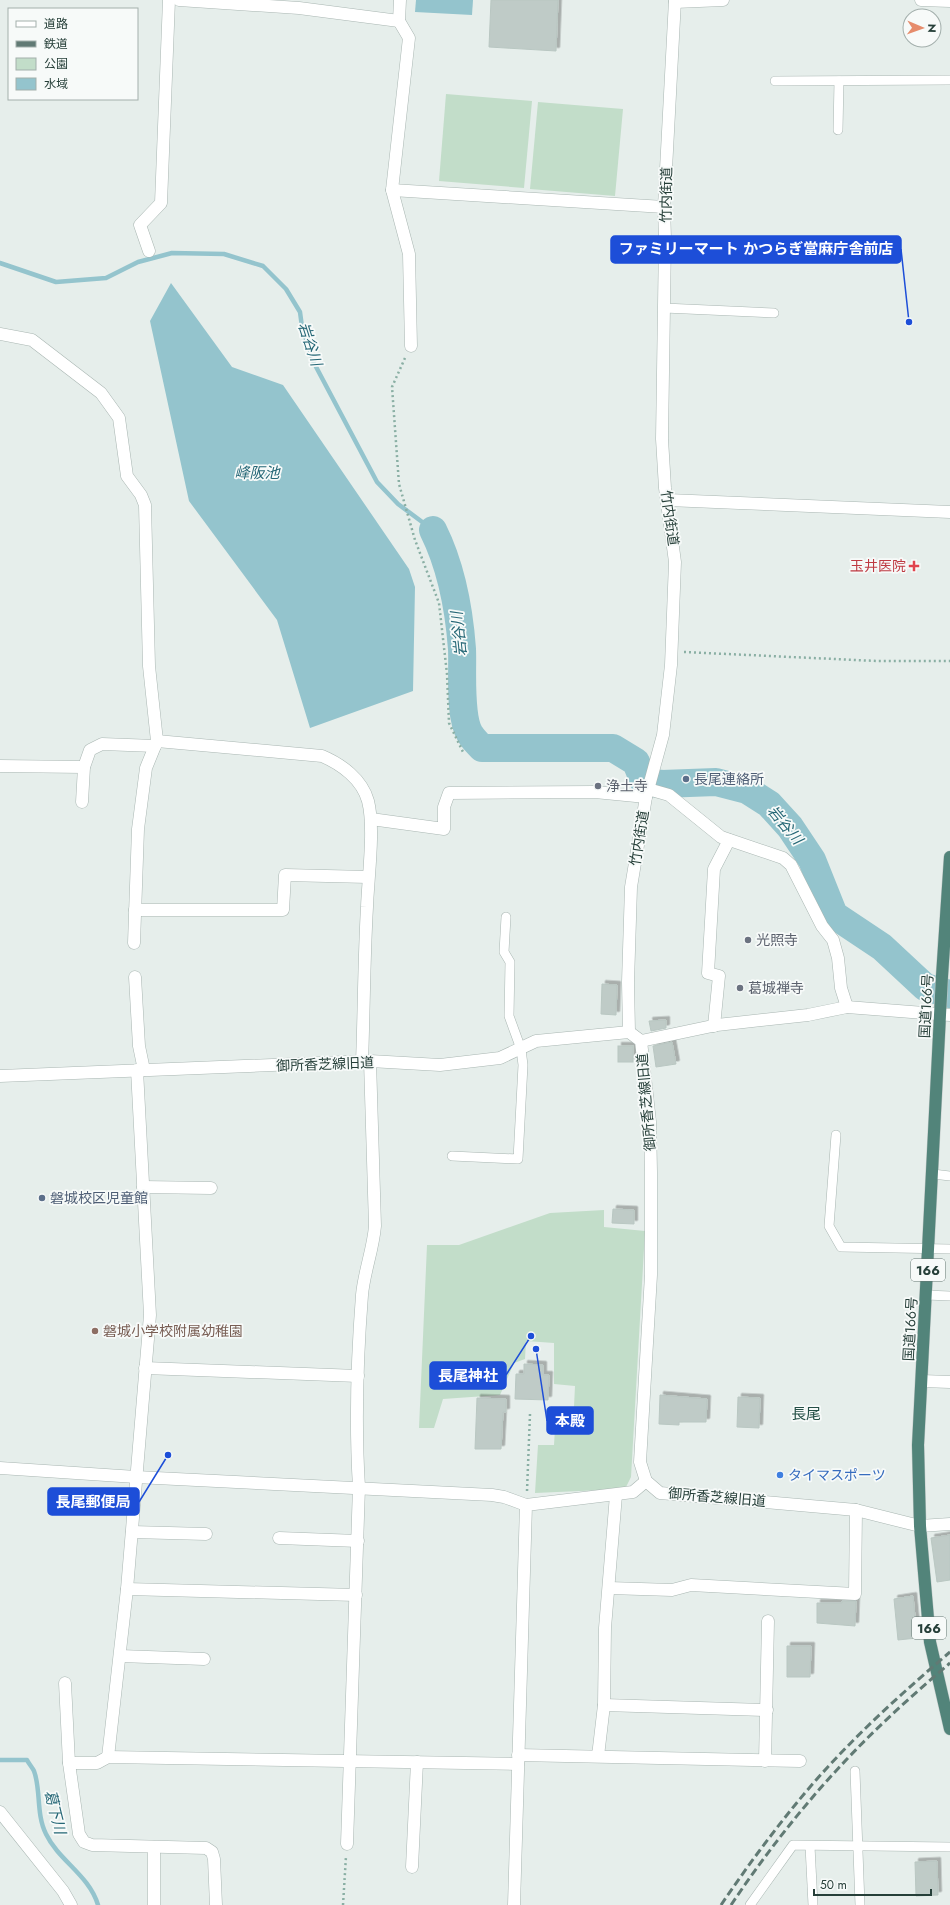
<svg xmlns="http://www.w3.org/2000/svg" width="950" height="1905" viewBox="0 0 950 1905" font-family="Jost,'Noto Sans JP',sans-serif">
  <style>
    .green { fill: #c2ddc9 }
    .water { fill: #94c4cd }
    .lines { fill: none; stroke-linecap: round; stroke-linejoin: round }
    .stream { stroke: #94c4cd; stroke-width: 4.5 }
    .river { stroke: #94c4cd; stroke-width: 28 }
    .building { fill: #bfcbc7; stroke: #b9c7c2; filter: url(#shadow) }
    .service-casing { stroke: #a9b6b2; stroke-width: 10 }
    .minor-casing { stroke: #a9b6b2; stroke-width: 13 }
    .tertiary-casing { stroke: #a9b6b2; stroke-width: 13 }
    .trunk-casing { stroke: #c2c9c8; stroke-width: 13 }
    .path { stroke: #8aafa4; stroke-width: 2.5; stroke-dasharray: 2 3; stroke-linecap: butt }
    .service { stroke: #fff; stroke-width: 9 }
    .minor { stroke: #fff; stroke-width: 12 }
    .tertiary { stroke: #fff; stroke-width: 12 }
    .trunk { stroke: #52847a; stroke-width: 12 }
    .rail { stroke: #617a74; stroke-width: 3; stroke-dasharray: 8 4; stroke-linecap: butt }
    .health-dot { fill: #e0444e; stroke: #f7faf9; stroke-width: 1.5 }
    .service-dot { fill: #5c6f8a; stroke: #f7faf9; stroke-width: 1.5 }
    .worship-dot { fill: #6b7280; stroke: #f7faf9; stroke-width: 1.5 }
    .education-dot { fill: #8d6e63; stroke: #f7faf9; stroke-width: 1.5 }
    .shop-dot { fill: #3f7fe0; stroke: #f7faf9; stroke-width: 1.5 }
    .labels { text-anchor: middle; stroke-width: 3.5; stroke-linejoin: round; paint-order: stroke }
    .shield { fill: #f7faf9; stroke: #657773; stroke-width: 1 }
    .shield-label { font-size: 13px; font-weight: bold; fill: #263f39 }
    .street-label { font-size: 14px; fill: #263f39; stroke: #f7faf9 }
    .health-label { font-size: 14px; fill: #be3a42; stroke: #f7faf9; text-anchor: end }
    .service-label { font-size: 14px; fill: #4e5e75; stroke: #f7faf9; text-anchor: start }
    .worship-label { font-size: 14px; fill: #5b616d; stroke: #f7faf9; text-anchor: start }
    .education-label { font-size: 14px; fill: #785e54; stroke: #f7faf9; text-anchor: start }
    .shop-label { font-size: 14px; fill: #366cbe; stroke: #f7faf9; text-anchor: start }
    .water-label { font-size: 15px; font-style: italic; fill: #256776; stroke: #f7faf9 }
    .neighbourhood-label { font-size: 15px; fill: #244f46; stroke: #f7faf9 }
    .leader { fill: none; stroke: #1d4ed8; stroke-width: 1.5 }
    .callout-dot { fill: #1d4ed8; stroke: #f7faf9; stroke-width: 1.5 }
    .callout { fill: #1d4ed8; stroke: #1d4ed8; stroke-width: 1.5 }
    .callout-label { font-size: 15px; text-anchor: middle; font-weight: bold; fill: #fff }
  </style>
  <defs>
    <filter id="shadow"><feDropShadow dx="3.5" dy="-3.5" stdDeviation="0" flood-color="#0004"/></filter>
  </defs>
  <rect width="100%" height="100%" fill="#e6eeeb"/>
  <g class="green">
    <polygon points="446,94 532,101 524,188 439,181"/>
    <polygon points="538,102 623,109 615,196 530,189"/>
    <polygon points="604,1210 604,1227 645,1231 631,1477 625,1489 535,1493 538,1445 554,1445 555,1428 573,1427 575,1386 554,1384 554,1343 526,1341 525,1359 514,1363 500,1395 443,1399 434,1428 419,1428 427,1245 459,1245 550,1213"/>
  </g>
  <g class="water">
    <polygon points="416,0 473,0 472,15 415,12"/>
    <polygon points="171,283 232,367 283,385 409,569 415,587 413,691 310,728 277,620 189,501 150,321"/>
  </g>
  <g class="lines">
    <g class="stream">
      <polyline points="0,263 56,282 106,278 138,262 172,253 224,254 263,266 286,289 300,312 302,327 314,363 377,482 398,504 433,530"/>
      <path d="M0,1760H27C29,1764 32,1767 34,1771C41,1789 36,1815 46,1834C59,1861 89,1875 98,1905"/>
    </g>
    <path class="river" d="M433,530C451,566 459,608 462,649C463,670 459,717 470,734C473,739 478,744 482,748H613L636,762L644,782L662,784L716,782L747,790L769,804L790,827L812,860L834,915L882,947L925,987L950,994"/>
  </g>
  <g class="building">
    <polygon points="491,0 558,0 556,51 489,47"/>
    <polygon points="602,984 617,985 616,1015 601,1014"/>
    <polygon points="666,1020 666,1028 651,1031 649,1021"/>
    <polygon points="672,1042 676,1064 656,1067 653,1046"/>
    <rect x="618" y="1046" width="15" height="16"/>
    <polygon points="613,1209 634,1210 634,1224 612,1223"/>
    <polygon points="524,1364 543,1365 543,1375 549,1375 548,1400 515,1399 516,1374 524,1374"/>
    <polygon points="660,1395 707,1399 706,1422 679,1422 679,1425 659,1424"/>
    <polygon points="738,1397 760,1398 759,1428 737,1427"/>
    <polygon points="477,1398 506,1399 506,1412 503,1412 501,1449 475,1449"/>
    <polygon points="950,1535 950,1580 937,1582 931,1538"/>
    <polygon points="913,1596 917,1638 898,1640 894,1599"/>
    <polygon points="842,1601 856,1601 855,1626 817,1623 817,1603 842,1603"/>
    <polygon points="787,1646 811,1646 810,1677 787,1677"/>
    <polygon points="937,1861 938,1895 916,1896 915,1862"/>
  </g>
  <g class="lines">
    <defs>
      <g id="service">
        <polyline points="775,81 950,80"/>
        <polyline points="838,130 839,81"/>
        <polyline points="664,308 774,313"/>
        <polyline points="836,1135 829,1226 841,1247 950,1249"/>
        <polyline points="452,1156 518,1159 523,1065 521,1049 509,1016 510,962 504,952 506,917"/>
        <polyline points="933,1174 950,1176"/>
        <polyline points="926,1295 950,1296"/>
        <polyline points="855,1771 860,1905"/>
        <polyline points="810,1846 813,1905"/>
        <polyline points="750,1905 793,1845 950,1847"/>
      </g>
      <g id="minor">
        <polyline points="179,0 299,8 399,21"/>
        <polyline points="400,0 399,21 409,38 392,190 409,254 411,346"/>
        <polyline points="921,0 950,1"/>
        <polyline points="675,2 723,0"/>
        <polyline points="392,190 664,207"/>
        <polyline points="149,251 140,225 161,203 169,0"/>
        <path d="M0,334L32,340L101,393L119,418L127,476L141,495L145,505L149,666L157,741L322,756C341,764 362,779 368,801C375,828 368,878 367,907C364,958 364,1010 362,1062"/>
        <polyline points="668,500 950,512"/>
        <polyline points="0,766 84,767"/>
        <polyline points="648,789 669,795 721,837 783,858 791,865 822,926 833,940 838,958 841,988 847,1007"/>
        <polyline points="82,802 84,767 90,750 102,744 155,746"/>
        <polyline points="371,819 444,829 444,807 449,793 595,792 646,797"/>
        <polyline points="135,910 283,910 285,875 368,877"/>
        <polyline points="134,943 138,829 146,768 157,741"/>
        <polyline points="135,977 139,1046 144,1070"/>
        <polyline points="714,1026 719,976 708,973 714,869 729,840"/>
        <polyline points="629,1032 628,982 631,887 646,797 663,735 671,665 675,562 665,488 662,439 665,239 664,207 675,0"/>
        <polyline points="641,1041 717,1025 808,1015 847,1007 950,1015"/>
        <polyline points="0,1076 370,1061 440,1065 500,1058 536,1041 629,1032 641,1041 650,1122 651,1172 651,1275 640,1462 646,1481 660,1493 856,1510 920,1526 950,1524"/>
        <polyline points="143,1187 211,1188"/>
        <polyline points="145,1368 358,1376"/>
        <polyline points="922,1381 950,1382"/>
        <polyline points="0,1468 136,1477 492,1495 504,1497 526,1505"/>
        <polyline points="132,1532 206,1534"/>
        <polyline points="279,1538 358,1541"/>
        <polyline points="609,1588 672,1590 691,1585 855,1594 856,1510"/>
        <polyline points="127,1589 356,1595"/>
        <polyline points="120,1656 204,1659"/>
        <polyline points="65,1683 69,1763"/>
        <polyline points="604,1705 767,1710"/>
        <polyline points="518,1755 800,1761"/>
        <polyline points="598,1756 604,1705 605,1628 616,1495"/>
        <polyline points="108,1757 127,1589 150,1315 137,1070"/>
        <polyline points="765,1761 768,1621"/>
        <path d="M347,1844L359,1487C355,1423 357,1359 362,1295C364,1272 373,1250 375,1226L370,1061"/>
        <polyline points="154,1847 154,1905"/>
        <polyline points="412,1867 417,1762"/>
        <polyline points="216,1905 214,1859 212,1852 206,1848 92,1845 84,1842 79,1834 69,1763 97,1763 108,1757 518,1764"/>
        <polyline points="514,1905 526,1505 633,1492 646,1481"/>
      </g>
      <polyline id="tertiary" points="0,1812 63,1891 71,1905"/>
      <polyline id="trunk" points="950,857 942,976 918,1445 920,1526 930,1642 950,1729"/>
    </defs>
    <use href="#service" class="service-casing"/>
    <use href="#minor" class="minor-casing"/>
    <use href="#tertiary" class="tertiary-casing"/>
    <use href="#trunk" class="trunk-casing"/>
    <g class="path">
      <polyline points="405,358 392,387 399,484 415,540 439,603 447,674 449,723 463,752"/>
      <polyline points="684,652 877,661 950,661"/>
      <polyline points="527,1491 530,1414"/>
      <polyline points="343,1905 346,1856"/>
    </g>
    <use href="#service" class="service"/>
    <use href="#minor" class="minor"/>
    <use href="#tertiary" class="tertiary"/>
    <use href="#trunk" class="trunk"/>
    <g class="rail">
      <path d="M721,1905C744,1871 769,1837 795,1805C841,1748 895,1699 950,1652"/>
      <path d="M731,1905C766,1853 805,1803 848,1758C880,1724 915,1693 950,1663"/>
    </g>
  </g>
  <path class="health-dot" d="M912 560h4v4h4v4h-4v4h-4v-4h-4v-4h4z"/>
  <g class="service-dot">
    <circle cx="686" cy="779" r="4"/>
    <circle cx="42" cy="1198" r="4"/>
  </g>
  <g class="worship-dot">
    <circle cx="598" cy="786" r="4"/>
    <circle cx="748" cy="940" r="4"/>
    <circle cx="740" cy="988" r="4"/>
  </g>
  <circle class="education-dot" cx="95" cy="1331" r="4"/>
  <circle class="shop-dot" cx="780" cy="1475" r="4"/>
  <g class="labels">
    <g class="shield">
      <rect x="911" y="1259" width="34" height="22" rx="3"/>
      <rect x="912" y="1617" width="34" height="22" rx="3"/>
    </g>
    <g class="shield-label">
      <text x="928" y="1275">166</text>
      <text x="929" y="1633">166</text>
    </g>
    <g class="street-label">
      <text transform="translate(666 195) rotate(-89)" y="5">竹内街道</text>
      <text transform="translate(670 518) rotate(82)" y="5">竹内街道</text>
      <text transform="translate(639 838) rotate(-81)" y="5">竹内街道</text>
      <text transform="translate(926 1006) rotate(-87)" y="5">国道166号</text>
      <text transform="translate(325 1064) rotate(-2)" y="5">御所香芝線旧道</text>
      <text transform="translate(646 1102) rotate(-95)" y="5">御所香芝線旧道</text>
      <text transform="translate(910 1329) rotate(-87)" y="5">国道166号</text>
      <text transform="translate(717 1497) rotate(5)" y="5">御所香芝線旧道</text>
    </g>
    <g class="health-label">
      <text x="906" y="571">玉井医院</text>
    </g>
    <g class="service-label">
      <text x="694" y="784">長尾連絡所</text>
      <text x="50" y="1203">磐城校区児童館</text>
    </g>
    <g class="worship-label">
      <text x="606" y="791">浄土寺</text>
      <text x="756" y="945">光照寺</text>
      <text x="748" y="993">葛城禅寺</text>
    </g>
    <g class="education-label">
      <text x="103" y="1336">磐城小学校附属幼稚園</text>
    </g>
    <g class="shop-label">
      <text x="788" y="1480">タイマスポーツ</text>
    </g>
    <g class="water-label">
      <text transform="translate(310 344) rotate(72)" y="5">岩谷川</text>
      <text x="257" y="478">峰阪池</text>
      <text transform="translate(459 634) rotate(-96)" y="5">岩谷川</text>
      <text transform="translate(785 825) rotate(50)" y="5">岩谷川</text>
      <text transform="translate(55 1812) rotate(76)" y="5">葛下川</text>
    </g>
    <g class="neighbourhood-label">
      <text x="806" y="1419">長尾</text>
    </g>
  </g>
  <path class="leader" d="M909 322L901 249M531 1336L506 1375M536 1349L547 1421M168 1455L139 1502"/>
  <g class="callout-dot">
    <circle cx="909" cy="322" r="4"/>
    <circle cx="531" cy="1336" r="4"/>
    <circle cx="536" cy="1349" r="4"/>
    <circle cx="168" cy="1455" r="4"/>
  </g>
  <g class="callout">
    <rect x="611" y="236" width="290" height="27" rx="4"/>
    <rect x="430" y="1362" width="76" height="27" rx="4"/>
    <rect x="547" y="1407" width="46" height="27" rx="4"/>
    <rect x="48" y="1488" width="91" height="27" rx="4"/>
  </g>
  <g class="callout-label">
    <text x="756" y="254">ファミリーマート かつらぎ當麻庁舎前店</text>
    <text x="468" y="1381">長尾神社</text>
    <text x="570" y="1426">本殿</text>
    <text x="93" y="1507">長尾郵便局</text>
  </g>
  <rect x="8" y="8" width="130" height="92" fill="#f7faf9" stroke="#a3afac"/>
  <rect x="16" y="21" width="20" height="6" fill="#ffffff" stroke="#a3afac"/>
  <text x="44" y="28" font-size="12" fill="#263f39">道路</text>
  <rect x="16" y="41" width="20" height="6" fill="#617a74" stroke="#a3afac"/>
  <text x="44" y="48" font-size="12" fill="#263f39">鉄道</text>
  <rect x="16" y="58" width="20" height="12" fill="#c2ddc9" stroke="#a3afac"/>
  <text x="44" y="68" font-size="12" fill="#263f39">公園</text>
  <rect x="16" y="78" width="20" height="12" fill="#94c4cd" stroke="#a3afac"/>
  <text x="44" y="88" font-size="12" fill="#263f39">水域</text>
  <g transform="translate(922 28) rotate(92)"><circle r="19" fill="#f7faf9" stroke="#a3afac"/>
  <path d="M0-3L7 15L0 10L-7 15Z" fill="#e68c6c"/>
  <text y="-6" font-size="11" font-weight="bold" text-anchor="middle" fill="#263f39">N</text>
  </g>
  <path d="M814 1889v6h117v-6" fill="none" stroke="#263f39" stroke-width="2"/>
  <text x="820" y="1889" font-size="12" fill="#263f39" stroke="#f7faf9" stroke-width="3" paint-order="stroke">50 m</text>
</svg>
